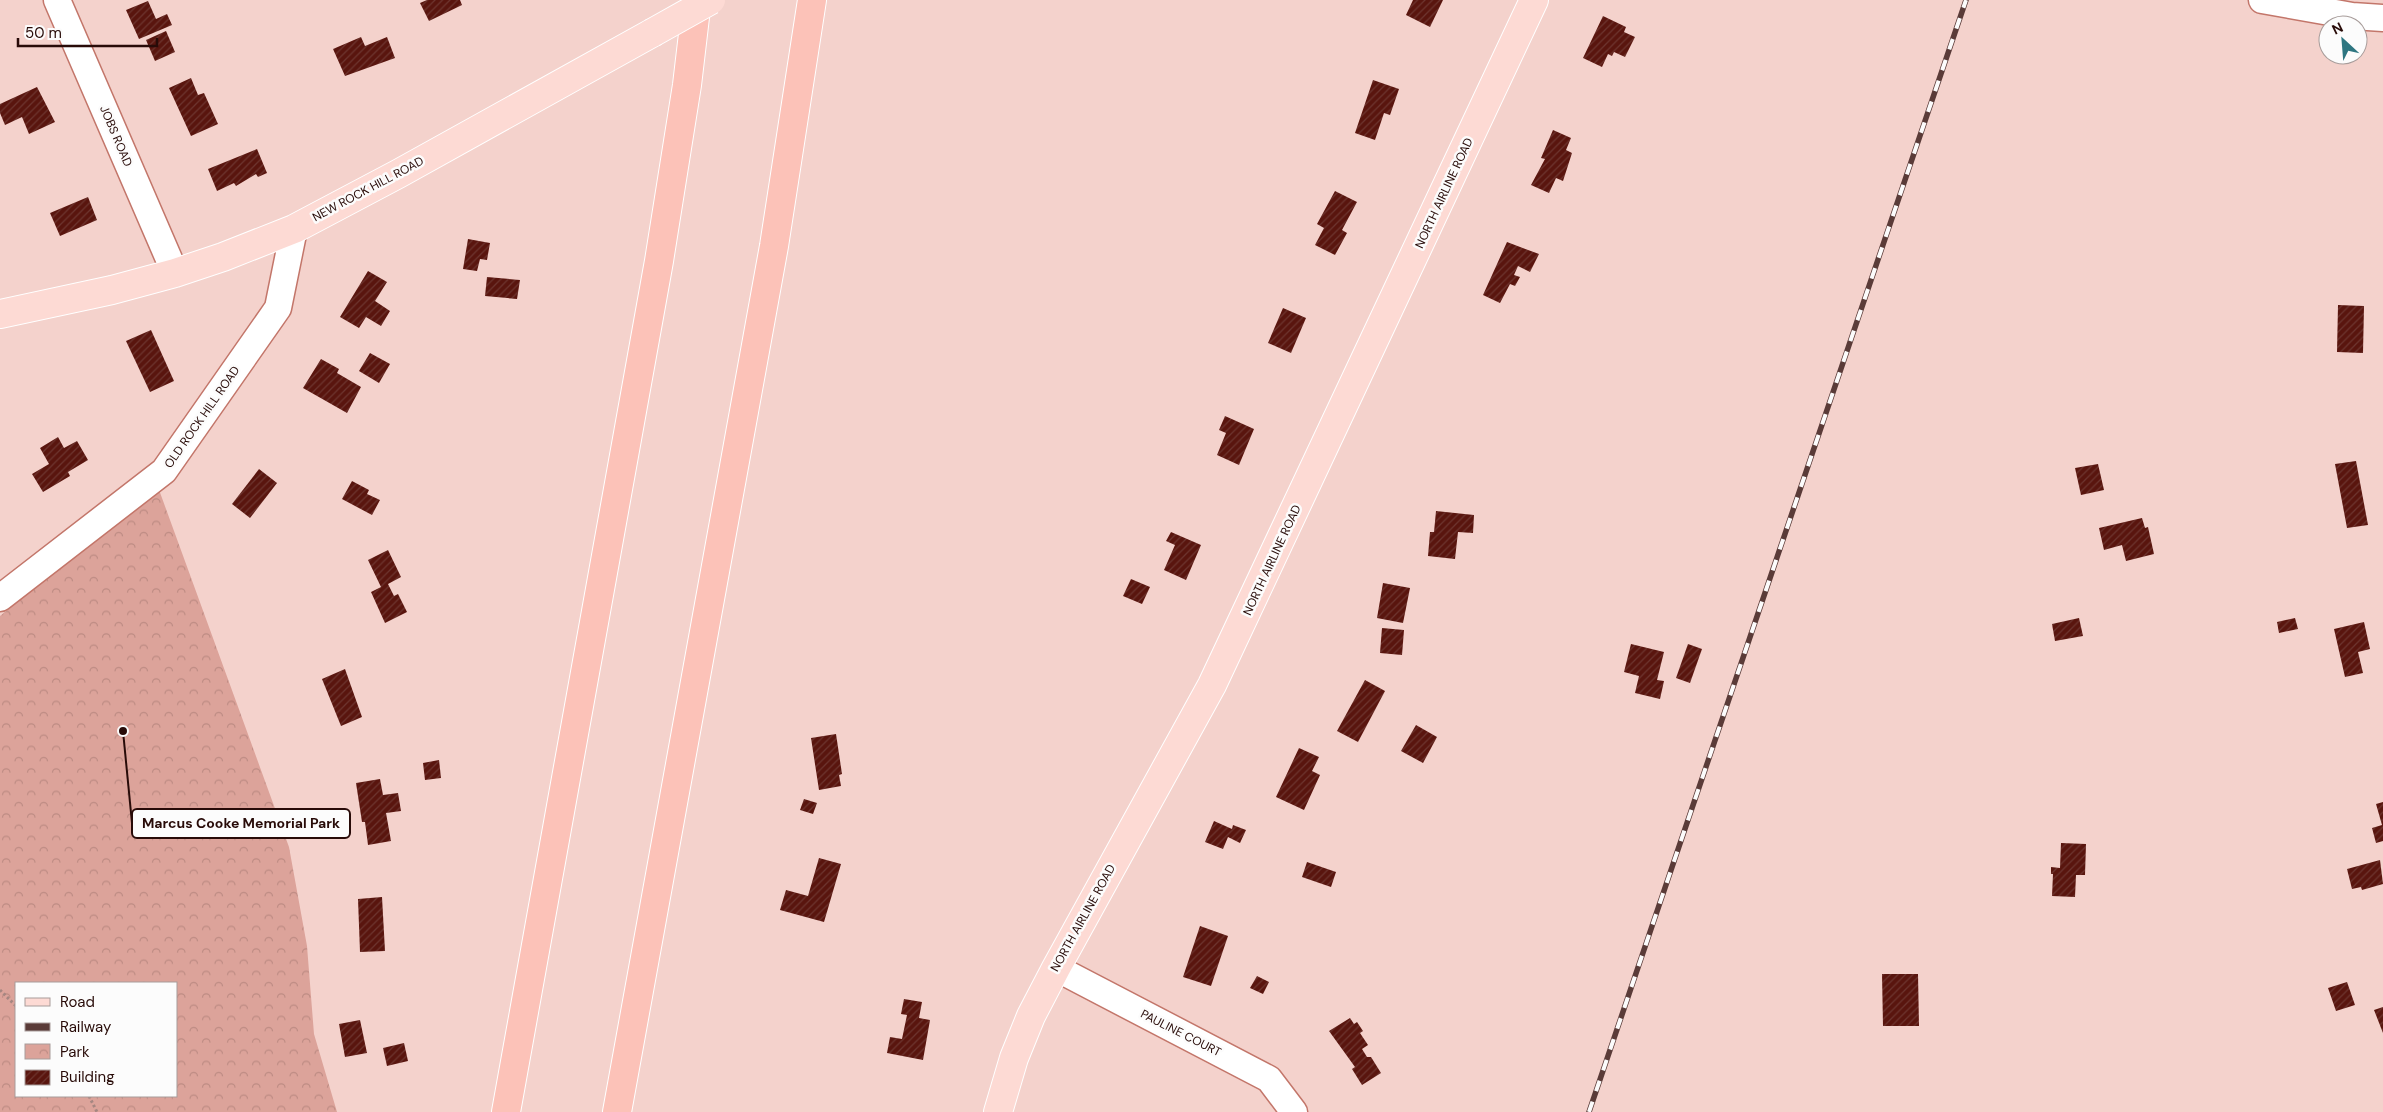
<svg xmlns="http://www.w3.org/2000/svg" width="2383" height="1112" viewBox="0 0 2383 1112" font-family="'DM Sans',sans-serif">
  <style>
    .park { fill: url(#park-crowns); fill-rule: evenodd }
    .building { fill: url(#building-hatch) }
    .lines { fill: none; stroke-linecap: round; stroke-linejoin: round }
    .minor-casing { stroke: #c3766a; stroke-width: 29 }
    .major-casing { stroke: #fff; stroke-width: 30 }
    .highway-casing { stroke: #fff; stroke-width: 30 }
    .path { stroke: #a68681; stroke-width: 3; stroke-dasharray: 2.5 2.5; stroke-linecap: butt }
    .minor { stroke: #fff; stroke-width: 26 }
    .major { stroke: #fddad4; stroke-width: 28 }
    .highway { stroke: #fcc2b8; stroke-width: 28 }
    .rail-casing { stroke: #5a3b38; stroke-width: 5.5 }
    .rail { stroke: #fcfcfc; stroke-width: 4; stroke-dasharray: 11; stroke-linecap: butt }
    .major-bridge-casing { stroke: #fff; stroke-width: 30; stroke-linecap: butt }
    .major-bridge { stroke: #fddad4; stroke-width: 28 }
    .labels { text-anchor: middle; stroke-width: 5; stroke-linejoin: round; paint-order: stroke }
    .street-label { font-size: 12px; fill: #280b08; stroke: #fcfcfc }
    .leader { fill: none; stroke: #280b08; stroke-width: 2 }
    .callout-dot { fill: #280b08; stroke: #fcfcfc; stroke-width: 2 }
    .callout { fill: #fcfcfc; stroke: #280b08; stroke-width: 2 }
    .callout-label { font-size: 14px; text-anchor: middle; font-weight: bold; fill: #280b08 }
  </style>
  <defs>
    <pattern id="park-crowns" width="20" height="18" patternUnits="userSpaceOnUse" patternTransform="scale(1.25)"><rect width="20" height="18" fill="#dca39a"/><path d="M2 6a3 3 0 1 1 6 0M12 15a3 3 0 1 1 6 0" fill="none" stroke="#bd8b83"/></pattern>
    <pattern id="building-hatch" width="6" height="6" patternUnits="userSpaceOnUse" patternTransform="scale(1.25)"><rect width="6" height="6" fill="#59150e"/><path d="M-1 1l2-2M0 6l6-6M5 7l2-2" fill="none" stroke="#6d352f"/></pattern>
  </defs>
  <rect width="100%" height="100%" fill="#f4d2cc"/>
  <path class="park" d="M158,487L289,847L307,946L314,1034L337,1112H0V616ZM16,983H176V1096H16Z"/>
  <g class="building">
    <polygon points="427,0 460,0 462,5 429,21 420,3"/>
    <polygon points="1413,0 1443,0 1430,27 1406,15"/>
    <polygon points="148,1 156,19 167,14 172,25 139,39 126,10"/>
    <polygon points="1603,16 1626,27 1624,32 1635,37 1625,57 1614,52 1612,56 1608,54 1602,67 1583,58"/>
    <polygon points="166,31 175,52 155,61 146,40"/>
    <polygon points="361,37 365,46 387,37 395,58 345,76 333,49"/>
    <polygon points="191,78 198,95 204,93 218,124 191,136 169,88"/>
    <polygon points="1373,80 1399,89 1390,115 1384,113 1375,140 1355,133"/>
    <polygon points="37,87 55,122 29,134 22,117 5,125 0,113 0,104"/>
    <polygon points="1553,130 1571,138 1566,150 1572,153 1563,181 1556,178 1549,193 1531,185 1545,159 1541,158"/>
    <polygon points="257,149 267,173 258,177 256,174 236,186 234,183 217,191 208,169"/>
    <polygon points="1335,191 1357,202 1342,230 1347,233 1335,255 1315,245 1324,228 1317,224"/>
    <polygon points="88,197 97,220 60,236 50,213"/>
    <polygon points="468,239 490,243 487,260 480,259 477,271 463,269"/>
    <polygon points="1507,242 1539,254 1530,272 1518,266 1514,275 1520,277 1515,286 1510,284 1500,303 1483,295"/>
    <polygon points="368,271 387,282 375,301 390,311 381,326 366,317 359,328 340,317"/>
    <polygon points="487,277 520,280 517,299 485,296"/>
    <polygon points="2338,305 2364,306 2363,353 2337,352"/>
    <polygon points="1283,308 1306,318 1291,353 1268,343"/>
    <polygon points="151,330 174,381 150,392 126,341"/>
    <polygon points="370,353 390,364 379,383 359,371"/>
    <polygon points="321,359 339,369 337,373 361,387 347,413 303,388"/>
    <polygon points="1225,416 1254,429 1239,465 1217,455 1226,433 1219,430"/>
    <polygon points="58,437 64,448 77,441 88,460 68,472 70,476 43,492 32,474 49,464 40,448"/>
    <polygon points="2356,461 2368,525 2347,528 2335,464"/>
    <polygon points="2098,464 2104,490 2081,495 2075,468"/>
    <polygon points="259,469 277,483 250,518 232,504"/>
    <polygon points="352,481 369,490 367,494 380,500 372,515 342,499"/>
    <polygon points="1436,511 1474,515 1473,533 1458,532 1455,559 1428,556 1430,532 1434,532"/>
    <polygon points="2142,518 2145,528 2148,527 2154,554 2126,561 2122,545 2104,550 2099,528"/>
    <polygon points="1171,532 1201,545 1186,580 1164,570 1175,545 1166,541"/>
    <polygon points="388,550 401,577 388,584 394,596 398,594 407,612 385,623 371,592 381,587 368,560"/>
    <polygon points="1131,579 1150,587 1142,604 1123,596"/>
    <polygon points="1383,583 1410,588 1403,623 1377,618"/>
    <polygon points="2079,618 2083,636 2055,641 2052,624"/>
    <polygon points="2295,618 2298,629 2279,633 2277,622"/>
    <polygon points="2364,622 2370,649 2358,652 2363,673 2345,677 2334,629"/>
    <polygon points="1382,628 1404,630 1402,655 1380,653"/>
    <polygon points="1631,644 1664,652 1657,680 1664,681 1660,699 1635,693 1639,676 1624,672"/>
    <polygon points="1688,644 1702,649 1690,683 1676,678"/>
    <polygon points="345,669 362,717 341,726 322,679"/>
    <polygon points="1365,680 1385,691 1358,742 1337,731"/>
    <polygon points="1416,725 1437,737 1423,763 1401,751"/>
    <polygon points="836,734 842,774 839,775 841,786 819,790 811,738"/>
    <polygon points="1299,748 1319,757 1312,771 1320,775 1304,810 1276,797"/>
    <polygon points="439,760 441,778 425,780 423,763"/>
    <polygon points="380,779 383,795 398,793 401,811 386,813 391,841 368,845 365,822 362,822 356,783"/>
    <polygon points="804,799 817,803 813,814 800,810"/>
    <polygon points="2383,802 2383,841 2376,843 2372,828 2382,825 2376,804"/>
    <polygon points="1214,821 1232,829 1233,825 1246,830 1240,843 1228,837 1223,849 1205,842"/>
    <polygon points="2061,843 2086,844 2085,875 2076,875 2075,897 2052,896 2053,874 2051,874 2051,867 2060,868"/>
    <polygon points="819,858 841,864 824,922 780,910 786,890 808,896"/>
    <polygon points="2380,860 2383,884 2362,890 2361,887 2352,889 2347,869"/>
    <polygon points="1307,862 1336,872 1331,887 1302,877"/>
    <polygon points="382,897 385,951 360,952 358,899"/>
    <polygon points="1200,926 1228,936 1211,986 1183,977"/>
    <polygon points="1882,974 1918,974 1919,1026 1883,1026"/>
    <polygon points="1257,976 1269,982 1263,994 1250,988"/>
    <polygon points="2347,982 2355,1005 2336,1011 2328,988"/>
    <polygon points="904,999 922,1002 919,1018 930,1020 923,1060 887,1053 890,1037 902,1039 907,1015 901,1014"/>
    <polygon points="2383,1007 2383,1033 2374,1010"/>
    <polygon points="1350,1018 1354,1024 1357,1022 1363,1031 1360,1033 1368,1045 1362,1049 1367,1057 1371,1057 1381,1073 1362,1085 1352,1069 1355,1067 1329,1031"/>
    <polygon points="360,1020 367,1053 345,1057 339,1024"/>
    <polygon points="404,1043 408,1061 387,1066 383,1048"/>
  </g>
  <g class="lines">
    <defs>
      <g id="minor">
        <polyline points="57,0 175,273"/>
        <polyline points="2262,0 2352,16 2383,18"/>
        <polyline points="0,598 164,471 278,308 294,229"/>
        <polyline points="1056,968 1269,1079 1294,1112"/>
      </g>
      <g id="major">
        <polyline points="0,314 112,290 175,273 223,257 294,229 398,174 652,33"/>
        <polyline points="998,1112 1014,1058 1031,1016 1056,968 1212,685 1534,0"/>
      </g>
      <g id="highway">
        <polyline points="506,1112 659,261 687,85 697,0"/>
        <polyline points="617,1112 774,246 812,0"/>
      </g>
    </defs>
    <use href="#minor" class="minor-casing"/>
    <use href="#major" class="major-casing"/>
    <use href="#highway" class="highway-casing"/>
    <g class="path">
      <polyline points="0,990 16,1006"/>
      <polyline points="89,1096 97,1112"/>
    </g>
    <use href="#minor" class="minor"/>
    <use href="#major" class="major"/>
    <use href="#highway" class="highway"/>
    <defs>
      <polyline id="rail" points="1589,1112 1966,0"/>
    </defs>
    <use href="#rail" class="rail-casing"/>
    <use href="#rail" class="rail"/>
    <defs>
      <polyline id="major-bridge" points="652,33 711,0"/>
    </defs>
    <use href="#major-bridge" class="major-bridge-casing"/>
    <use href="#major-bridge" class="major-bridge"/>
  </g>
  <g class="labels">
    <g class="street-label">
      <text transform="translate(116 136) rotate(67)" y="4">JOBS ROAD</text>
      <text transform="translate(368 189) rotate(-28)" y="4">NEW ROCK HILL ROAD</text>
      <text transform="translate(1444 193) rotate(-65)" y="4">NORTH AIRLINE ROAD</text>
      <text transform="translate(202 417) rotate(-55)" y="4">OLD ROCK HILL ROAD</text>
      <text transform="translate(1272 560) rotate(-65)" y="4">NORTH AIRLINE ROAD</text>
      <text transform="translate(1083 918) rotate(-61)" y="4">NORTH AIRLINE ROAD</text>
      <text transform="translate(1181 1033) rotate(27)" y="4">PAULINE COURT</text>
    </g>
  </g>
  <path class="leader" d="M123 731L132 823"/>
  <circle class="callout-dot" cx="123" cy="731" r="5"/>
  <rect class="callout" x="132" y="809" width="218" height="29" rx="5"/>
  <g class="callout-label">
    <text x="241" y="828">Marcus Cooke Memorial Park</text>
  </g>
  <rect x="15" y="982" width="162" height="115" fill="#fcfcfc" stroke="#a79c9a"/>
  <rect x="25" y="998" width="25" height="8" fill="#fddad4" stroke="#a79c9a"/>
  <text x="60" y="1007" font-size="15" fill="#280b08">Road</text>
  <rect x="25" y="1023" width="25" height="8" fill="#5a3b38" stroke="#a79c9a"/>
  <text x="60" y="1032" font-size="15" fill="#280b08">Railway</text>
  <rect x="25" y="1044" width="25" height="15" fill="url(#park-crowns)" stroke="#a79c9a"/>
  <text x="60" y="1057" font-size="15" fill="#280b08">Park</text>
  <rect x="25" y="1070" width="25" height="15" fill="url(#building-hatch)" stroke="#a79c9a"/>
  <text x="60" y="1082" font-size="15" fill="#280b08">Building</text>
  <g transform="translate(2343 40) rotate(334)"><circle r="24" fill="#fcfcfc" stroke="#a79c9a"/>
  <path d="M0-4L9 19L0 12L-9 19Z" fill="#2e7681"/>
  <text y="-8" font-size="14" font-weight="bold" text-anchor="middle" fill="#280b08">N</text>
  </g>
  <path d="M18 38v8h139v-8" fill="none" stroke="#280b08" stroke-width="2.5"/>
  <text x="25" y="38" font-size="15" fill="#280b08" stroke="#fcfcfc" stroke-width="4" paint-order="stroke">50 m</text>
</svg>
